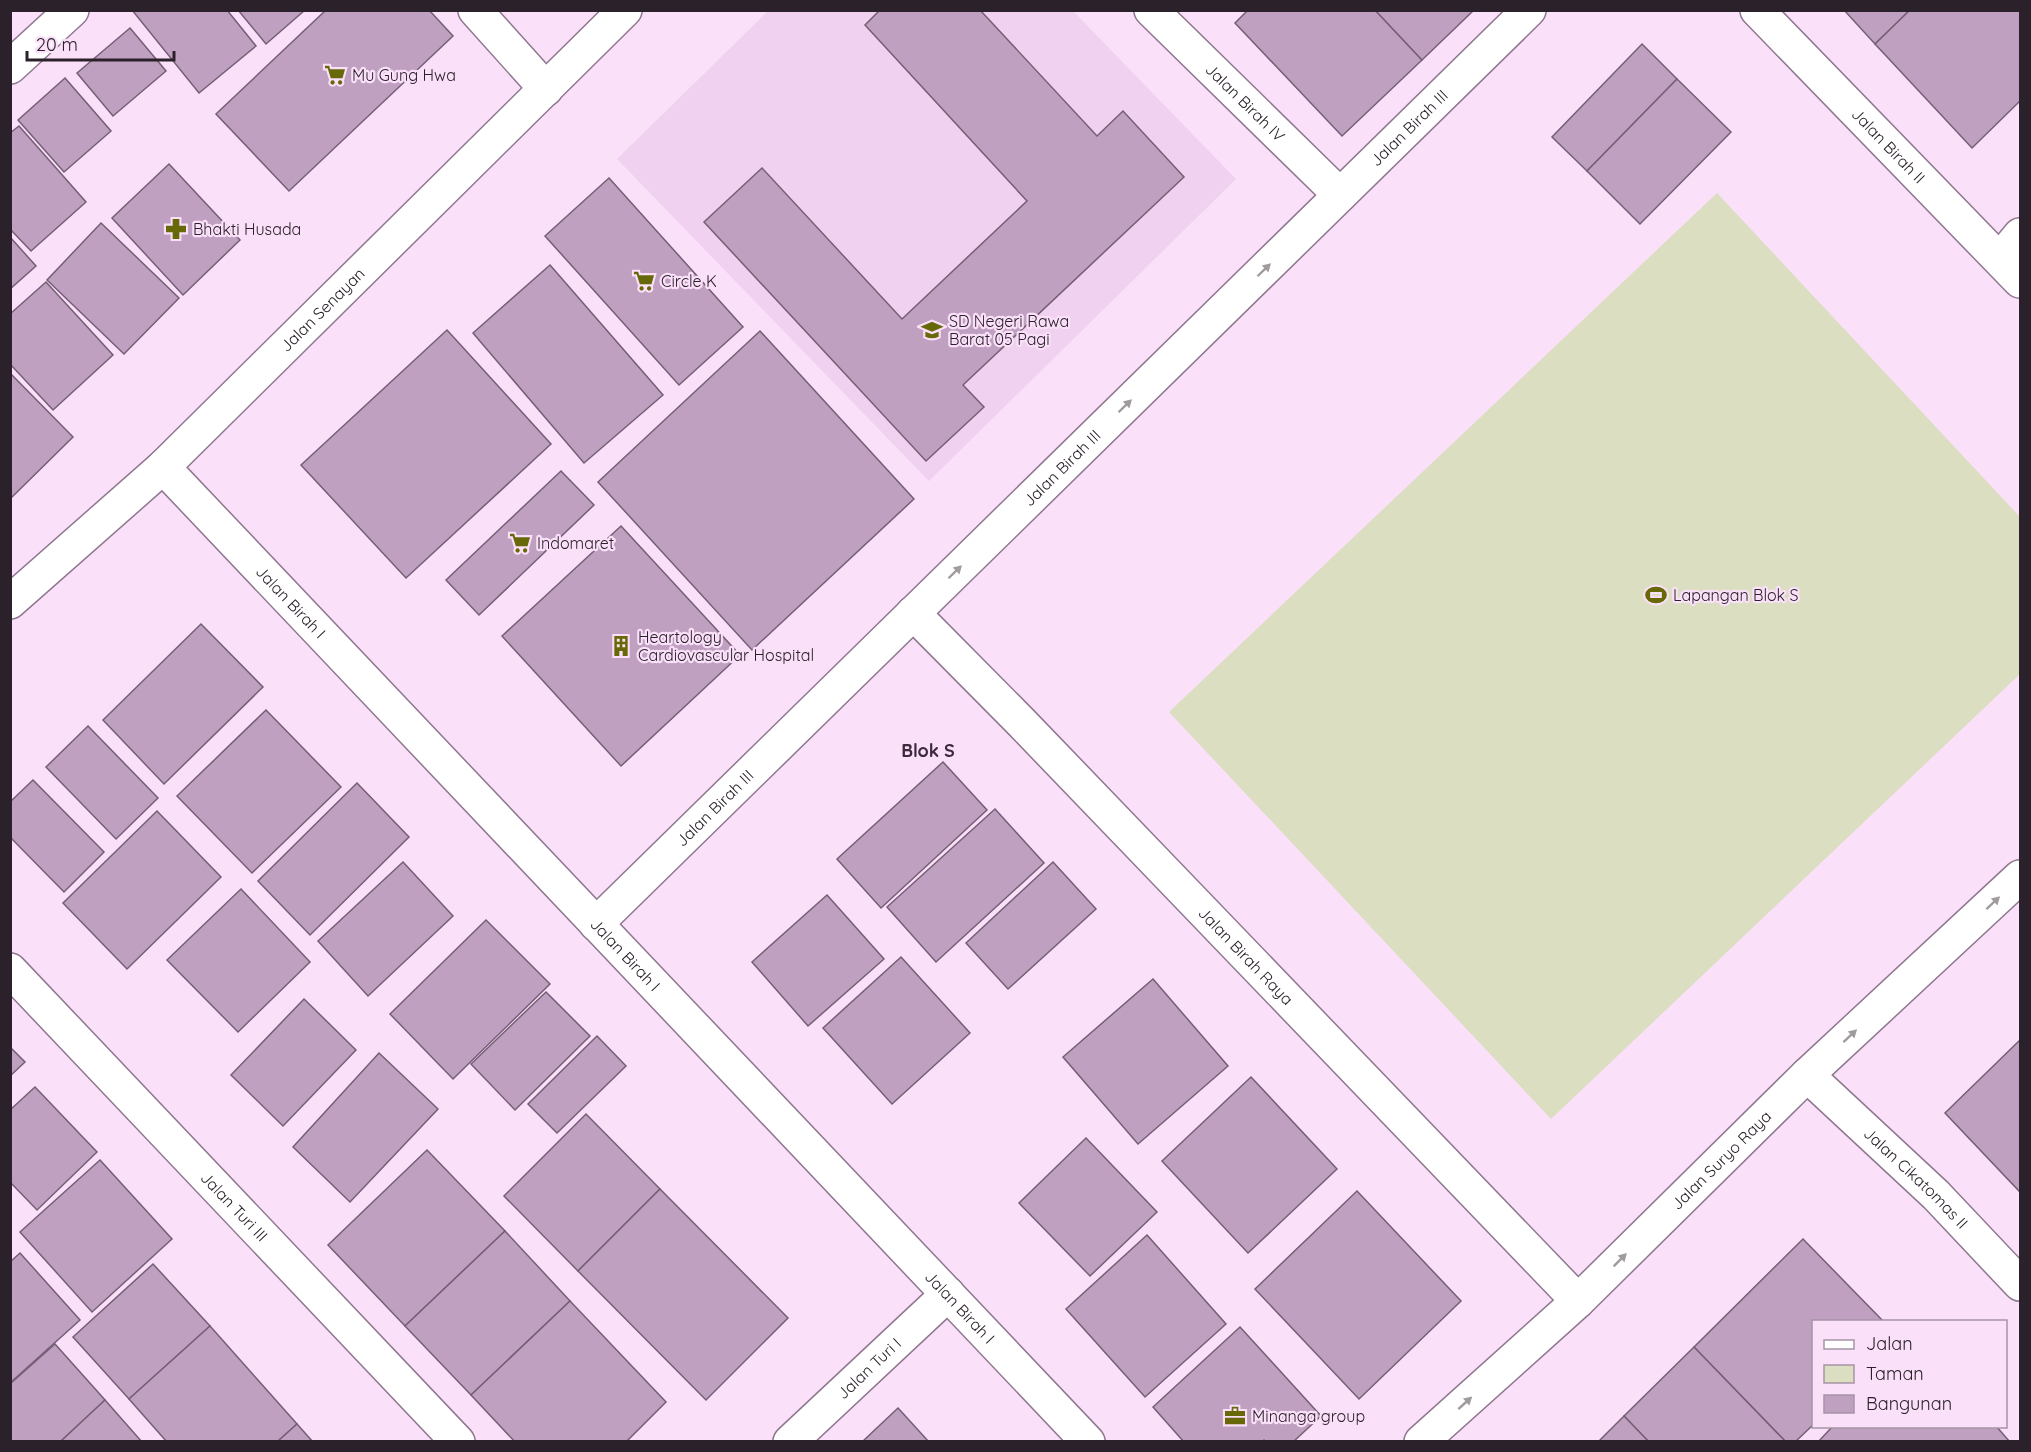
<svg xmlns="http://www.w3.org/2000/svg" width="2031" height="1452" viewBox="0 0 2031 1452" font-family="Quicksand,sans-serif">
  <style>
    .built { fill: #f0d1f0 }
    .green { fill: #dbdec0 }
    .building { fill: #c0a0c0; stroke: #755f75; stroke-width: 1.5 }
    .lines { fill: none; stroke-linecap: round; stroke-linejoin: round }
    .minor-casing { stroke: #8f788f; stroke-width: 36 }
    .secondary-casing { stroke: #8f788f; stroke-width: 36 }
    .minor { stroke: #fff; stroke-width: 33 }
    .secondary { stroke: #fff; stroke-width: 33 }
    .oneway { fill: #9f9b9f }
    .labels { text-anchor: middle; stroke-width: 4.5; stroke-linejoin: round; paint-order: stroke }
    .poi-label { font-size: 16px; fill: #2a212a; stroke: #fae0f9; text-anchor: start }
    .street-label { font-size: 16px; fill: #2a212a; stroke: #fae0f9 }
    .neighbourhood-label { font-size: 18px; font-weight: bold; fill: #3e2a3e; stroke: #fae0f9 }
  </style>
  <rect width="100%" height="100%" fill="#fae0f9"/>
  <polygon class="built" points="1072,10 1236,179 929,481 617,159 768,11"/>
  <polygon class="green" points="1717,193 2020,517 2020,674 1551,1119 1169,712"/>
  <g class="building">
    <polygon points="132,10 227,10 256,46 199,93"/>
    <polygon points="238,10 305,10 266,44"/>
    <polygon points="326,10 429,10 453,36 289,191 216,114"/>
    <polygon points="880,10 980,10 1097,136 1123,111 1184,177 963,385 984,407 926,461 704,222 762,168 902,319 1027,201 865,25"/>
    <polygon points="1248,10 1375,10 1422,60 1342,136 1235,23"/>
    <polygon points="1375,10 1474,10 1422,60"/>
    <polygon points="1844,10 1910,10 1875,44"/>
    <polygon points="1910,10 2020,10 2020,101 1972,148 1875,44"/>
    <polygon points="130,28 166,71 113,116 77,73"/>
    <polygon points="1642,44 1677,79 1587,171 1552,137"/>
    <polygon points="65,78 111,131 64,172 18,120"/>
    <polygon points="1677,79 1731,132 1640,224 1587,171"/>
    <polygon points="19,126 86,202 31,251 10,229 10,133"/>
    <polygon points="169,164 240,240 183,295 112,218"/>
    <polygon points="609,178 743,327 679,385 545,236"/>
    <polygon points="101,223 179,298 124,354 47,280"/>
    <polygon points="10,237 36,266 10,289"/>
    <polygon points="550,265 663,395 584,463 473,333"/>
    <polygon points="46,282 113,355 53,410 10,364 10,314"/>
    <polygon points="447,330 551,444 406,578 301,465"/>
    <polygon points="760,331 914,499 752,650 598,482"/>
    <polygon points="10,373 73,437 10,499"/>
    <polygon points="561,471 594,505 479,615 446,580"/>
    <polygon points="621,526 740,655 621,766 502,636"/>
    <polygon points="201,624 263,687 164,784 103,720"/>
    <polygon points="266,710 341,787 252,873 177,796"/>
    <polygon points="88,726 158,798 116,839 46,767"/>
    <polygon points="943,762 987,810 881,908 837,859"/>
    <polygon points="33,780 104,852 64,892 10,837 10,802"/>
    <polygon points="357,783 409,837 310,935 258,881"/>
    <polygon points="995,809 1044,863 936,962 887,907"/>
    <polygon points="157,811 221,877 127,969 63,903"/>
    <polygon points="403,862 453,916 368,996 318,941"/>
    <polygon points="1053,862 1096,909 1008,989 966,943"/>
    <polygon points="241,889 310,962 238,1032 167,960"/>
    <polygon points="827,895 884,959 808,1026 752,962"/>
    <polygon points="486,920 550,984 453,1079 390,1014"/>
    <polygon points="901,957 970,1033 892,1104 823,1028"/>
    <polygon points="1153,979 1228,1066 1138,1144 1063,1057"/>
    <polygon points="546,992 590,1036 515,1110 471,1064"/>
    <polygon points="304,999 356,1050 283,1126 231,1075"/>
    <polygon points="597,1036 626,1066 557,1133 528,1104"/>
    <polygon points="2020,1040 2020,1192 1945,1113"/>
    <polygon points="10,1047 25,1062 10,1076"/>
    <polygon points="379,1053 438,1109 350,1202 293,1147"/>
    <polygon points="1251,1077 1337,1169 1248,1253 1162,1161"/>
    <polygon points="35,1087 97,1152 37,1210 10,1182 10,1110"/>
    <polygon points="586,1114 660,1189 578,1271 504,1196"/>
    <polygon points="1086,1138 1157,1212 1090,1276 1019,1203"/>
    <polygon points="427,1150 505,1231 405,1326 328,1245"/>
    <polygon points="100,1160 172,1239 92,1312 20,1232"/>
    <polygon points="660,1189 788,1318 706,1400 578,1271"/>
    <polygon points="1357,1191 1461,1301 1359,1399 1255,1289"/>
    <polygon points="505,1231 570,1301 471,1395 405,1326"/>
    <polygon points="1147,1235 1226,1324 1145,1397 1066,1309"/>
    <polygon points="1803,1239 1884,1322 1814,1322 1814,1424 1795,1442 1786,1442 1694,1347"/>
    <polygon points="20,1253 80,1320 10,1383 10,1262"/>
    <polygon points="153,1264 210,1326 129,1399 73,1337"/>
    <polygon points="570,1301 666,1402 626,1442 515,1442 471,1395"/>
    <polygon points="210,1326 297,1424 277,1442 167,1442 129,1399"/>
    <polygon points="1240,1327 1321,1416 1293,1442 1266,1442 1264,1440 1262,1442 1184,1442 1153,1407"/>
    <polygon points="55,1344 105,1400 60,1442 10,1442 10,1384"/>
    <polygon points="1694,1347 1786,1442 1649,1442 1624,1416"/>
    <polygon points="105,1400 142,1442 60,1442"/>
    <polygon points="898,1408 929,1442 862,1442"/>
    <polygon points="1624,1416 1649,1442 1598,1442"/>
    <polygon points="297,1424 313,1442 277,1442"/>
    <polygon points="1833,1426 1996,1426 2010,1442 1818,1442"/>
  </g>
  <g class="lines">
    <defs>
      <g id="minor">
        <polyline points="475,10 546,89"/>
        <path id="s1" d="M1151,10L1340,195"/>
        <path id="s2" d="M1757,10L2020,281"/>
        <polyline points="10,67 72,10"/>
        <polyline points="2000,259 2020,235"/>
        <path id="s3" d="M163,467L1088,1442"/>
        <path id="s4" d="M10,602L163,467L625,10"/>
        <path id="s5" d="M913,613L1022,723L1578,1301"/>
        <path id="s6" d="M596,924L1529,10"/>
        <path id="s7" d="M10,970L458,1442"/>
        <path id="s8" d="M1807,1075L1936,1195L2020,1284"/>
        <path id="s9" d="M790,1442L948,1294"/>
      </g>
      <g id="secondary">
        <path id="s10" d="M1421,1442L1578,1301L1807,1075L2020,877"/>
      </g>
    </defs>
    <use href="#minor" class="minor-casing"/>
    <use href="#secondary" class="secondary-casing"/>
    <use href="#minor" class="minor"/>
    <use href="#secondary" class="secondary"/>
  </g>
  <defs><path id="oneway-solid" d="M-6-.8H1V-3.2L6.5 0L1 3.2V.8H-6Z" transform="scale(1.5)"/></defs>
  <g class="oneway">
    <use href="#oneway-solid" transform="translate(1264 270) rotate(-44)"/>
    <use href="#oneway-solid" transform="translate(1125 406) rotate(-44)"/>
    <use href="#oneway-solid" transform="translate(955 572) rotate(-44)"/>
    <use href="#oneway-solid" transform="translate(1993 903) rotate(-43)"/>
    <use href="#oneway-solid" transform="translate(1850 1036) rotate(-43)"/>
    <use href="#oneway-solid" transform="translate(1620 1260) rotate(-45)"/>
    <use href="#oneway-solid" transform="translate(1465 1403) rotate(-42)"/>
  </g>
  <defs>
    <symbol id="supermarket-bare" viewBox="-9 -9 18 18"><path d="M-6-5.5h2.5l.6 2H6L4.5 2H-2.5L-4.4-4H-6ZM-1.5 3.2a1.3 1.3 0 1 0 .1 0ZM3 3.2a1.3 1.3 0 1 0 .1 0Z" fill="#676908" stroke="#fae0f9" stroke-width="2.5" paint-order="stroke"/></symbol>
    <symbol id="pharmacy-bare" viewBox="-9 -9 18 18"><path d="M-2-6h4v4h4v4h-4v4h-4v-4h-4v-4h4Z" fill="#676908" stroke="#fae0f9" stroke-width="2.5" paint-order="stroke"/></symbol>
    <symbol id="school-bare" viewBox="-9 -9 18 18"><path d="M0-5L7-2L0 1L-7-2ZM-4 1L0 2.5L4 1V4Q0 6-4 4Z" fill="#676908" stroke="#fae0f9" stroke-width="2.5" paint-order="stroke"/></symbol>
    <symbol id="stadium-bare" viewBox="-9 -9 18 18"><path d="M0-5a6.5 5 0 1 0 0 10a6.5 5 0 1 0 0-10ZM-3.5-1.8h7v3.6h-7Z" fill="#676908" stroke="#fae0f9" stroke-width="2.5" paint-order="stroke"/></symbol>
    <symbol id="building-bare" viewBox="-9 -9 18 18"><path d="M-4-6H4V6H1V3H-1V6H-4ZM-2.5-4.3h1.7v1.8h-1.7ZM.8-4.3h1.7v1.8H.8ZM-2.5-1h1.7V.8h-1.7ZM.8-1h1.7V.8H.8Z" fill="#676908" stroke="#fae0f9" stroke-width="2.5" paint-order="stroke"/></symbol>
    <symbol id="office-bare" viewBox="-9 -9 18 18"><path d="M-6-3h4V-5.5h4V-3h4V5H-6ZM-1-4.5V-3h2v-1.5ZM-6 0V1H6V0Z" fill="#676908" stroke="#fae0f9" stroke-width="2.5" paint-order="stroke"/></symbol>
  </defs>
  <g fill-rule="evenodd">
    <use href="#supermarket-bare" x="320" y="60" width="30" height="30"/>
    <use href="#pharmacy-bare" x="161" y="214" width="30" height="30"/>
    <use href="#supermarket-bare" x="629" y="266" width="30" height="30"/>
    <use href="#school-bare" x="917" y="315" width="30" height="30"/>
    <use href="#supermarket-bare" x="505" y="528" width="30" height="30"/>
    <use href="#stadium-bare" x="1641" y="580" width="30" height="30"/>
    <use href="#building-bare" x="606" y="631" width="30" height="30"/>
    <use href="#office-bare" x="1220" y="1401" width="30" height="30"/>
  </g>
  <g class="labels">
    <g class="poi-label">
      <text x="352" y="81">Mu Gung Hwa</text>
      <text x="193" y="235">Bhakti Husada</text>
      <text x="661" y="287">Circle K</text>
      <text x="949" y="327">SD Negeri Rawa<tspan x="949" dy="18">Barat 05 Pagi</tspan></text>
      <text x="537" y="549">Indomaret</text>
      <text x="1673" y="601">Lapangan Blok S</text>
      <text x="638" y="643">Heartology<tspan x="638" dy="18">Cardiovascular Hospital</tspan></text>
      <text x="1252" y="1422">Minanga group</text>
    </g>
    <g class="street-label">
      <text dy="6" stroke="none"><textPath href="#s1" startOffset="132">Jalan Birah IV</textPath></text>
      <text dy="6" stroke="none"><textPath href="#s6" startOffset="1138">Jalan Birah III</textPath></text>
      <text dy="6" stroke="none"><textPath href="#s2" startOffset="189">Jalan Birah II</textPath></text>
      <text dy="6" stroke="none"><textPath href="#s4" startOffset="428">Jalan Senayan</textPath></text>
      <text dy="6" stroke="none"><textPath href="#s6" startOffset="652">Jalan Birah III</textPath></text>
      <text dy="6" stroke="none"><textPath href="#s3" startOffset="186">Jalan Birah I</textPath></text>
      <text dy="6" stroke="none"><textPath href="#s6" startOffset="166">Jalan Birah III</textPath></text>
      <text dy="6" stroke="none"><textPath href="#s3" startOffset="672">Jalan Birah I</textPath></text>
      <text dy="6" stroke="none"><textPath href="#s5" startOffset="478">Jalan Birah Raya</textPath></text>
      <text dy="6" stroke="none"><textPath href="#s10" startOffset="412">Jalan Suryo Raya</textPath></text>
      <text dy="6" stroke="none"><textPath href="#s8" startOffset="150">Jalan Cikatomas II</textPath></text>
      <text dy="6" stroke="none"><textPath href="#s7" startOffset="326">Jalan Turi III</textPath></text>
      <text dy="6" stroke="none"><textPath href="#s3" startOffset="1158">Jalan Birah I</textPath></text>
      <text dy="6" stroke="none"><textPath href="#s9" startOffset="108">Jalan Turi I</textPath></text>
    </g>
    <g class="neighbourhood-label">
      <text x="928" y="757">Blok S</text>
    </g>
  </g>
  <rect width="2031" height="1452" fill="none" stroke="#2a212a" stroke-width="24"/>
  <rect x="1812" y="1320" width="195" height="108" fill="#fae0f9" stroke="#a794a6" stroke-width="1.5"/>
  <rect x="1824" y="1340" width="30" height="9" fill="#ffffff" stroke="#a794a6" stroke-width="1.5"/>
  <text x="1866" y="1350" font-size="18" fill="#2a212a">Jalan</text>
  <rect x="1824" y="1365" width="30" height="18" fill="#dbdec0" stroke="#a794a6" stroke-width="1.5"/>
  <text x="1866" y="1380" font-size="18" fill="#2a212a">Taman</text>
  <rect x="1824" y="1395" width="30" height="18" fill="#c0a0c0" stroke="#a794a6" stroke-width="1.5"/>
  <text x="1866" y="1410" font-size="18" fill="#2a212a">Bangunan</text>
  <path d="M27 51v9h147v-9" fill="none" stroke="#2a212a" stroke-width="3"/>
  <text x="36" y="51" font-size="18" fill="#2a212a" stroke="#fae0f9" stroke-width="4.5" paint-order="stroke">20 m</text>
</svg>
